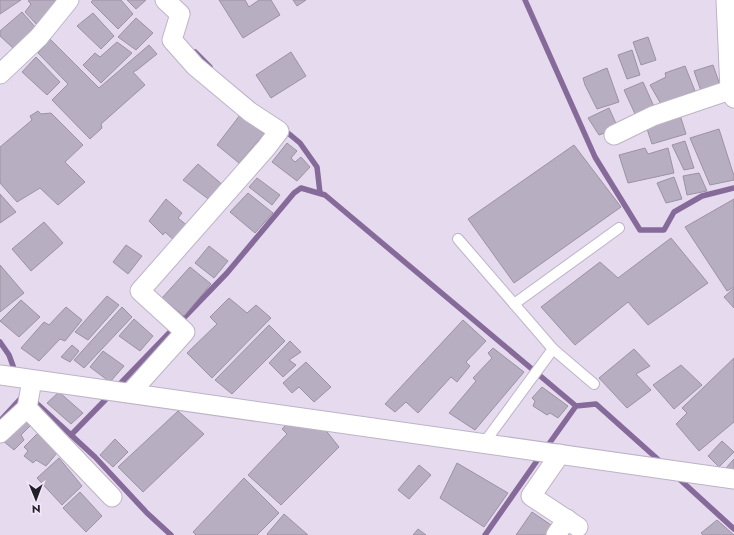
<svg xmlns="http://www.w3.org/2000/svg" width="734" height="535" viewBox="0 0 734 535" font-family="Jost,sans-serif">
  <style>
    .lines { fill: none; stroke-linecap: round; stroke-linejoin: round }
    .stream { stroke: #866b9a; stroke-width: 5.5 }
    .building { fill: #b8aec1; stroke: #9c92a4 }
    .service-casing { stroke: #beb3c6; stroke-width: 12 }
    .minor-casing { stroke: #beb3c6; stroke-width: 21 }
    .service { stroke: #fff; stroke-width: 10 }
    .minor { stroke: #fff; stroke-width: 19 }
  </style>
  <rect width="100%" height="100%" fill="#e5daee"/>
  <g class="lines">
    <g class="stream">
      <polyline points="525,0 595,157 640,230 664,230 674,212 702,196 734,188"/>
      <polyline points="195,52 210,67"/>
      <polyline points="282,128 300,143 317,167 320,193"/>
      <polyline points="0,342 9,355 16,374"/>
      <polyline points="117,387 227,273 294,193 301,188 325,195 576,406"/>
      <polyline points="33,400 95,457 147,513 171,535"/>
      <polyline points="2,419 23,396"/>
      <polyline points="71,435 110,395"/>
      <polyline points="546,448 576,406 596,404 662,463"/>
      <polyline points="676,476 734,529"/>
      <polyline points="485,535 541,455"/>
    </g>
  </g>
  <g class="building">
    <polygon points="0,0 21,0 0,14"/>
    <polygon points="30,0 61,0 37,25 25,12 31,4 28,1"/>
    <polygon points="93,0 121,0 133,14 118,29 91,2"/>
    <polygon points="127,0 146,0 136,9"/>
    <polygon points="219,0 245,0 249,7 259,0 271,0 280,15 243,38"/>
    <polygon points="293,0 306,0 297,6"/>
    <polygon points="22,12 36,28 13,48 0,36 0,31"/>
    <polygon points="93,13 114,36 101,49 77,26"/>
    <polygon points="136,18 153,33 136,50 118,37"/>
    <polygon points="648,37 656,60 641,65 633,42"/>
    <polygon points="50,39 99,88 149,45 157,54 137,70 133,72 145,85 101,124 102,128 90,139 52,100 68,84 38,53"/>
    <polygon points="117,42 132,53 101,83 83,65 95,53 100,57"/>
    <polygon points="632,50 640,75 627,79 618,55"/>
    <polygon points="291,52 306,76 271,98 256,75"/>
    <polygon points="36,57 60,82 47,95 22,72"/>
    <polygon points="713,65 720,85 701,91 694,71"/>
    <polygon points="685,66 695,91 661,104 650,85 666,77 665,73"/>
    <polygon points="607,68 619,102 597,109 585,85 583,78"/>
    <polygon points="643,82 655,109 636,116 624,90"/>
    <polygon points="609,108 618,128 599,135 588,118"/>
    <polygon points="38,111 41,114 51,113 83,145 65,162 85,182 58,205 40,188 17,202 0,183 0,147 32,120 30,116"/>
    <polygon points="240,115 264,134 239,163 217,145"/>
    <polygon points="680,115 686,134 652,144 646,126"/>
    <polygon points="719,129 734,176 734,180 710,185 690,138"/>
    <polygon points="685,141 694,168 684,170 672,145"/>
    <polygon points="287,143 297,151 291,158 295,162 301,157 310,167 297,181 272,162"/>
    <polygon points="574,145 621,207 514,283 468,219"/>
    <polygon points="645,148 648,154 668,148 674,173 628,183 619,155"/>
    <polygon points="198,164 224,186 211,201 183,180"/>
    <polygon points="699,173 707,191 687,195 683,176"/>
    <polygon points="674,177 682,199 666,203 657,183"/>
    <polygon points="257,178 280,195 272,205 249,187"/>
    <polygon points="248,193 273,213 255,233 230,212"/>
    <polygon points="0,194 16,212 0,223"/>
    <polygon points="166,199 182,213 178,218 189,227 176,242 165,232 163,235 149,221"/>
    <polygon points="734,199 734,287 727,291 685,227"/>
    <polygon points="44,222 63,243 31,271 12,249"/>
    <polygon points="671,238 708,283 648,325 628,302 575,345 541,307 600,262 618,278"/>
    <polygon points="126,245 142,256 128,274 113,262"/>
    <polygon points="209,246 228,261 214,278 195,263"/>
    <polygon points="0,265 24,293 0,312"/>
    <polygon points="190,267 211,284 184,316 162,298"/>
    <polygon points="734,288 734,308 724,297"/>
    <polygon points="107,296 119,305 88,340 75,332"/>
    <polygon points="229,298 247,313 256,305 271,318 212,378 187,353 217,324 210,317"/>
    <polygon points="21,300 40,317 19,337 0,321"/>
    <polygon points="66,307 82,320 65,341 60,339 39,361 21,348 44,322 49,325"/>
    <polygon points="122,307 132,317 84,368 74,360"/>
    <polygon points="134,319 153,336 140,351 119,336"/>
    <polygon points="463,320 486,341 466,362 470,366 457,382 451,377 418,413 406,402 395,412 385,404"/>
    <polygon points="269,325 285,341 232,394 215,380"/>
    <polygon points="290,341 301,352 289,360 296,365 283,377 269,363"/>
    <polygon points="72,345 79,351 70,362 61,357"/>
    <polygon points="493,348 524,372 475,430 449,413 476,381 473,378 492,358 488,353"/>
    <polygon points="634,349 650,366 636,374 651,390 627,408 599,378"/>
    <polygon points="103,351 124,366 110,382 90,367"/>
    <polygon points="734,358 734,422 699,451 676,424 687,413 682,408"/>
    <polygon points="306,362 331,387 314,402 299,387 292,393 283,383"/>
    <polygon points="681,365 702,385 674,409 653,385"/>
    <polygon points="542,387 568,406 558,418 550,413 547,415 533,406 535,401 532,398"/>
    <polygon points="59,392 83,413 71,424 47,403"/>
    <polygon points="178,411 204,434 143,492 118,467"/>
    <polygon points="23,417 31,425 21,435 24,440 14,450 2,440"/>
    <polygon points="288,423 324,428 339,447 281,505 248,475 287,434 282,429"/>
    <polygon points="40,431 57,453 46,466 36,460 33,463 24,456 28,451 24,447"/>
    <polygon points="115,439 128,452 113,467 100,455"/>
    <polygon points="722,441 734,452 719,467 708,456"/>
    <polygon points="59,458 82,486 62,505 37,478"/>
    <polygon points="734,459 734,470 725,469"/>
    <polygon points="457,463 508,493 484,527 440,498"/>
    <polygon points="419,465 431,475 409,499 398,490"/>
    <polygon points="244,478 279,513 257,535 196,535 193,532"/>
    <polygon points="80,492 102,516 86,532 63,508"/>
    <polygon points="532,512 554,527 548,535 516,535"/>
    <polygon points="284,514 308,535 268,535 267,534"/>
    <polygon points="717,520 734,535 703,535 701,533"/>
    <polygon points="418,529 426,535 413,535"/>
  </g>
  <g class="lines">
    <defs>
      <g id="service">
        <polyline points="458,239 553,349"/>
        <polyline points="514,304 619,228"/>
        <polyline points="484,443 553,349 594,384"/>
      </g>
      <g id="minor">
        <polyline points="726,0 730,90 734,98"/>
        <polyline points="0,74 39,37 69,0"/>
        <polyline points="614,135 653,116 730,90"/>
        <polyline points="0,375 734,479"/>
        <polyline points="32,380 27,408 112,497"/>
        <polyline points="131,392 185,332 140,291 266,148 279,131 250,112 195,66 172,40 180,14 165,0"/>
        <polyline points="0,433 27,408"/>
        <polyline points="560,454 531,496 578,527"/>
        <polyline points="556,535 567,519"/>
      </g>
    </defs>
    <use href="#service" class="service-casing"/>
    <use href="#minor" class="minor-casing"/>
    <use href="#service" class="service"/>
    <use href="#minor" class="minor"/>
  </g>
  <g transform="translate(36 499) rotate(179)" stroke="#f2e7fb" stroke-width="3" paint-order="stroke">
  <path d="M0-3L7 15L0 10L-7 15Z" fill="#231f26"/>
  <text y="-6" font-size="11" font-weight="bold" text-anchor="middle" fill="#231f26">N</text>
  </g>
</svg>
